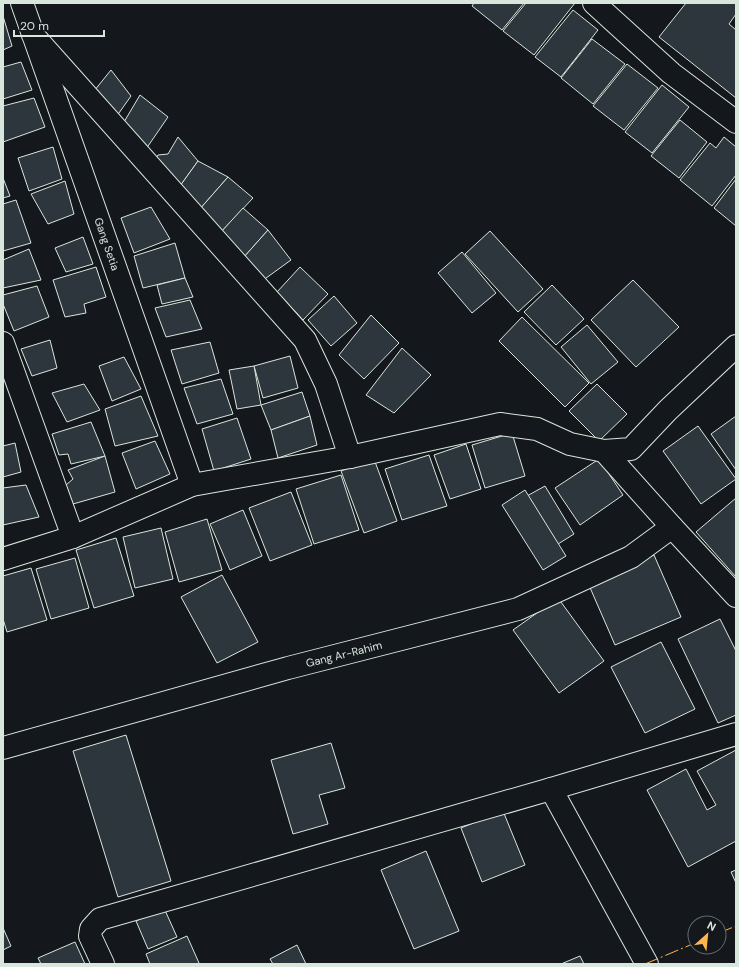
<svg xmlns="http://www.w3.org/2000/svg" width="739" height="967" viewBox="0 0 739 967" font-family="'DM Sans',sans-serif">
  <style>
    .building { fill: #2c363c; stroke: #d8e6dc }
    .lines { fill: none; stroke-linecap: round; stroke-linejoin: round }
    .street-casing { stroke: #d8e6dc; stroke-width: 24 }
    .street { stroke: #14181c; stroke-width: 22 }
    .power { stroke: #ffb74d; stroke-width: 1; stroke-dasharray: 14 3 2 3; stroke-linecap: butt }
    .labels { text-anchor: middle; stroke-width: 3; stroke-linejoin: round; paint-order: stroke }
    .street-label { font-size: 11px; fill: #d8e6dc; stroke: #14181c }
  </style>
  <rect width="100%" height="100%" fill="#14181c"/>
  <g class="building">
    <polygon points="474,3 524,3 502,30 472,6"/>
    <polygon points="526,3 575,3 534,55 503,31"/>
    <polygon points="686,3 736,3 736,14 729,24 736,30 736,98 659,37"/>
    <polygon points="573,10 598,30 561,77 535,57"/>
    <polygon points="3,16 12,46 3,50"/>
    <polygon points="592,39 625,64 593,104 561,78"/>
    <polygon points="21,62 32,90 3,99 3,67"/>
    <polygon points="627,64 658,88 624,130 593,106"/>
    <polygon points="111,70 131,96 114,120 90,96"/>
    <polygon points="662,85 689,107 652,153 625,132"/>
    <polygon points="140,95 168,117 146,149 121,127"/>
    <polygon points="34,98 45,127 3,142 3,106"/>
    <polygon points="680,120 707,142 679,178 651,156"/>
    <polygon points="178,137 198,161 180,186 151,166 158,155 168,154"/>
    <polygon points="724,137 736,147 736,175 712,206 680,180 710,143 716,148"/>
    <polygon points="53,147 62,179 29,191 18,158"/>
    <polygon points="198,161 228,177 199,210 180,186"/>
    <polygon points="228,177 253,198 221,232 199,210"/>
    <polygon points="3,178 10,196 3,198"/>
    <polygon points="736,179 736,226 714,208"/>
    <polygon points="65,181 74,214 48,224 31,194"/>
    <polygon points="16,200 31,243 3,251 3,204"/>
    <polygon points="151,207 170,239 134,253 121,218"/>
    <polygon points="243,208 268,230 244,257 221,232"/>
    <polygon points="268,230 291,260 262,281 244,257"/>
    <polygon points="490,231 543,289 518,312 465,254"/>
    <polygon points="83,237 93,264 66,272 55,248"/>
    <polygon points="175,243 185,278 143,288 134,256"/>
    <polygon points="29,249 41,280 3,288 3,260"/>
    <polygon points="462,252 496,293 472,313 438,273"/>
    <polygon points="96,267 106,297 84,304 86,313 65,317 53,280"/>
    <polygon points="300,267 328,294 303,320 277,292"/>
    <polygon points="185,278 193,297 162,304 157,285"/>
    <polygon points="633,280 679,327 636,367 591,320"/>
    <polygon points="552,285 584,319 556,345 524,312"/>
    <polygon points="37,286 49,317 14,331 3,304 3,295"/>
    <polygon points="334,296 357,323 331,346 308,320"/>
    <polygon points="190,300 202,329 166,337 155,308"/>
    <polygon points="371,315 399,343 364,379 339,355"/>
    <polygon points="522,317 589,383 565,407 499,341"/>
    <polygon points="587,325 618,362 591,384 561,347"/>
    <polygon points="50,340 57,368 32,376 21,349"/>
    <polygon points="210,342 219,373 182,384 171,350"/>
    <polygon points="402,348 431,375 394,413 366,395"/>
    <polygon points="290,356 298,388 263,398 254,366"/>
    <polygon points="124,357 141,389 112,401 99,366"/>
    <polygon points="254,366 261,405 237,409 229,370"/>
    <polygon points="221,379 233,414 197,424 184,388"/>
    <polygon points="84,384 100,410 67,422 52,393"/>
    <polygon points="597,384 627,414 599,441 569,411"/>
    <polygon points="302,392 310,416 271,430 261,405"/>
    <polygon points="141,396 158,436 115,446 105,409"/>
    <polygon points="310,416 317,445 278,458 271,430"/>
    <polygon points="736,416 736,470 711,434"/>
    <polygon points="237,418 251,459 214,471 202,429"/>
    <polygon points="91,422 105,456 71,464 68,454 59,455 52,434"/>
    <polygon points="698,426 736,479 701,504 663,451"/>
    <polygon points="512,433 525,476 485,488 472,445"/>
    <polygon points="155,441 170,474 136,489 122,453"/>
    <polygon points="15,443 21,472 3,477 3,446"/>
    <polygon points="466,444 481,489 450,499 434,455"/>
    <polygon points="429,455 447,506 402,520 385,469"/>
    <polygon points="105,456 115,492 73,504 66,485 73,479 68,470"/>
    <polygon points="374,459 397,521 364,533 341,471"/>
    <polygon points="599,459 623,495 580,525 555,488"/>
    <polygon points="341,475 359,530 314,544 296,489"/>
    <polygon points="26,485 39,517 3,525 3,488"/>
    <polygon points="545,486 574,534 558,544 527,496"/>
    <polygon points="525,490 566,556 543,570 502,505"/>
    <polygon points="291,492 312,545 270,561 249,508"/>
    <polygon points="736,498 736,577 696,532"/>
    <polygon points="243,510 262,556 230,570 210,524"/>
    <polygon points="207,519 222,570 179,582 165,532"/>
    <polygon points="161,528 173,579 135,588 123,537"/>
    <polygon points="116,538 134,596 94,608 76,550"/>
    <polygon points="654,555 681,617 615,645 588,583"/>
    <polygon points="75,558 89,608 51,619 36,569"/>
    <polygon points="31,568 47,620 7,632 3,619 3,576"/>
    <polygon points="222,575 258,642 217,663 181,597"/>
    <polygon points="558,598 604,661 559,693 513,630"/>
    <polygon points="720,619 736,651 736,715 718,723 678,639"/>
    <polygon points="661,642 695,709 645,733 611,667"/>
    <polygon points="126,735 171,881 118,897 73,751"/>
    <polygon points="331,743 345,788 319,795 328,824 293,834 271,760"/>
    <polygon points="736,750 736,841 688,867 647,790 686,769 707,810 716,805 697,771"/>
    <polygon points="503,811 525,865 482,882 461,828"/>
    <polygon points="426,851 459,931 414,949 381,870"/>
    <polygon points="736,870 736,883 731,872"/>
    <polygon points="164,908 177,937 148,949 136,921"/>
    <polygon points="3,928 11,946 3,950"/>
    <polygon points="187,936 199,963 196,964 150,964 146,954"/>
    <polygon points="75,942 85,964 41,964 38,958"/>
    <polygon points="297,945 306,964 273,964 270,959"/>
    <polygon points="580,956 584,964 561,964"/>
  </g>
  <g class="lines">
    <defs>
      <g id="street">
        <polyline points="22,3 192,485"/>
        <polyline points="594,3 671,73 736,122"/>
        <polyline points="33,35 305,340 326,384 350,457"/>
        <polyline points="3,343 73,537"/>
        <polyline points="604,451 672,527 736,596"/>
        <polyline points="3,559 73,537 192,485 350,457 500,424 537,429 570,444 604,451 631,449 668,410 736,346"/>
        <polyline points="3,748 288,668 518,609 631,557 672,527"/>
        <polyline points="551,789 647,964"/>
        <polyline points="103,964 90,936 91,929 100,919 551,789 736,734"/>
      </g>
    </defs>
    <use href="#street" class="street-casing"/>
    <use href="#street" class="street"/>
    <g class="power">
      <polyline points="719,933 736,926"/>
      <polyline points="645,964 695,943"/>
    </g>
  </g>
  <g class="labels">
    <g class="street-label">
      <text transform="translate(107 244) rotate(71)" y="4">Gang Setia</text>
      <text transform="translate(344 654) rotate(-14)" y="4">Gang Ar-Rahim</text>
    </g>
  </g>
  <rect width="739" height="967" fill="none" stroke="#d8e6dc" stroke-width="8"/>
  <g transform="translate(707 935) rotate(27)"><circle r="19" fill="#14181c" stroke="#626a69"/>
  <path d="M0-3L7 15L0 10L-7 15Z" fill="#ffb74d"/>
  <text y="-6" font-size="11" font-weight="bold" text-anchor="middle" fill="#d8e6dc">N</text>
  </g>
  <path d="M14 30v6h90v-6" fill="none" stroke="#d8e6dc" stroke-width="2"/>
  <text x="20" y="30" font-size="12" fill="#d8e6dc" stroke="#14181c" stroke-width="3" paint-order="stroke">20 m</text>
</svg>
